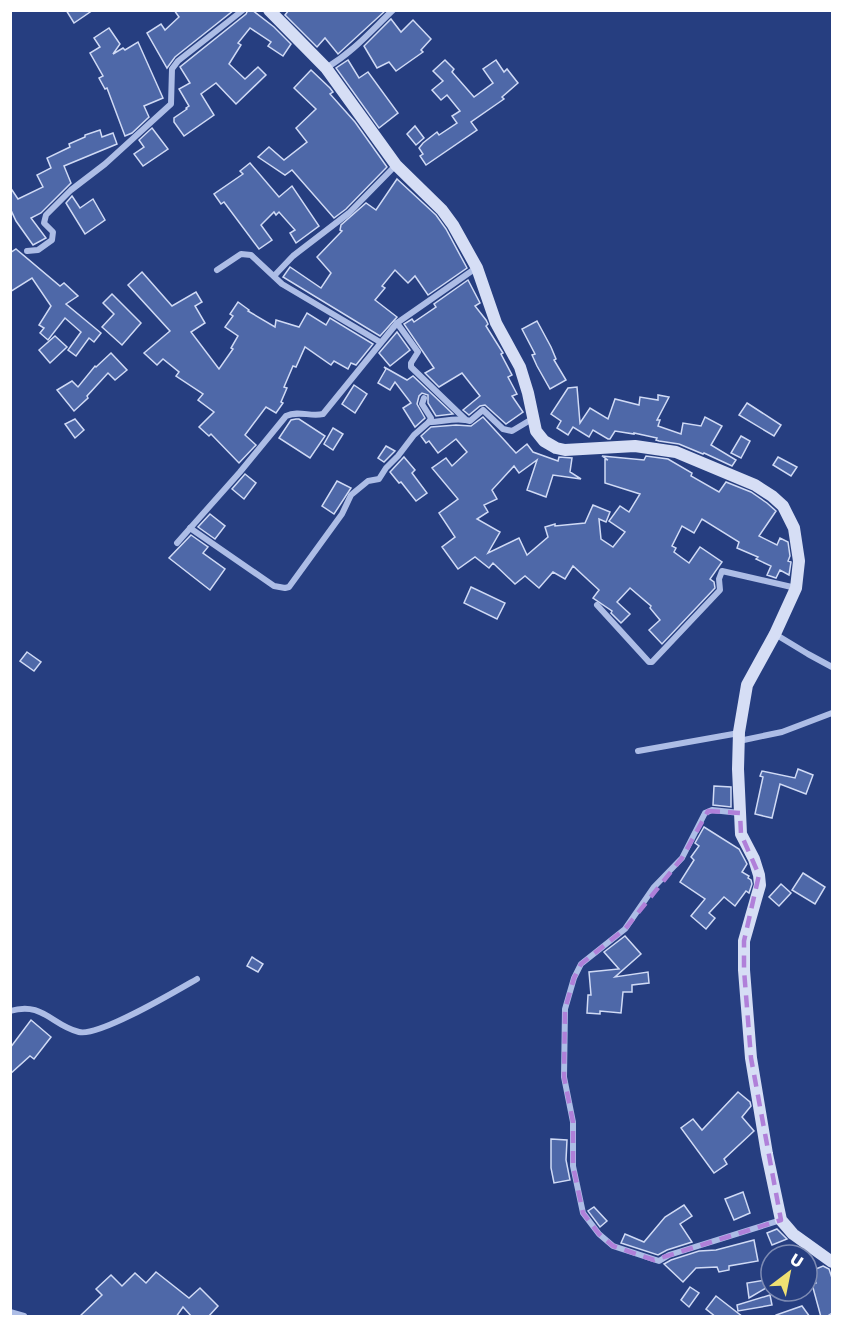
<svg xmlns="http://www.w3.org/2000/svg" width="843" height="1327" viewBox="0 0 843 1327" font-family="'Golos Text',sans-serif">
  <style>
    .building { fill: #4e68a8; stroke: #d0daf5; stroke-width: 1.5 }
    .lines { fill: none; stroke-linecap: round; stroke-linejoin: round }
    .street { stroke: #adbde6; stroke-width: 6 }
    .secondary { stroke: #d6def5; stroke-width: 12 }
    .marked { fill: none; stroke: #b080d9; stroke-width: 4.5; stroke-dasharray: 12 8; stroke-linejoin: round }
  </style>
  <rect width="100%" height="100%" fill="#263e80"/>
  <g class="building">
    <polygon points="66,10 93,10 74,23"/>
    <polygon points="174,10 234,10 175,57 167,68 147,33 161,24 165,30 179,17"/>
    <polygon points="248,10 252,10 274,27 291,44 283,56 268,46 271,42 250,28 238,43 241,45 229,64 245,79 258,67 266,75 236,104 216,83 201,94 214,115 184,136 174,122 174,118 187,109 186,108 189,106 179,89 190,83 180,67 246,14"/>
    <polygon points="289,10 385,10 385,11 338,54 325,38 317,47 285,15"/>
    <polygon points="391,19 401,32 413,20 431,39 421,50 423,52 396,71 389,62 377,68 364,46"/>
    <polygon points="109,28 120,44 113,54 123,48 125,50 138,42 163,98 144,106 149,117 132,133 125,136 107,88 105,89 99,78 103,76 90,53 100,47 94,38"/>
    <polygon points="348,60 359,78 368,72 398,113 379,128 336,68"/>
    <polygon points="445,60 454,69 452,72 474,97 493,83 483,69 496,60 504,72 507,69 518,83 502,97 504,99 471,122 477,130 426,165 420,156 423,154 419,148 423,143 437,132 439,135 457,123 452,116 460,111 447,95 441,100 432,90 443,81 433,71"/>
    <polygon points="311,70 330,88 333,92 330,94 355,122 387,167 346,209 334,218 292,170 285,175 258,157 269,147 284,160 307,142 296,128 316,109 294,88"/>
    <polygon points="415,126 424,138 416,145 407,134"/>
    <polygon points="152,128 168,149 143,166 134,154 144,147 139,140"/>
    <polygon points="100,130 102,137 113,133 117,144 64,166 71,183 41,213 31,218 46,238 33,245 16,221 10,208 10,187 18,199 43,187 37,175 51,168 47,158 70,147 69,144 85,137 85,135"/>
    <polygon points="250,163 279,197 292,186 319,226 296,243 290,233 295,230 279,212 276,215 274,212 261,225 272,240 259,249 224,202 221,204 214,194 243,174 240,171"/>
    <polygon points="397,179 436,215 446,229 467,268 428,295 415,276 408,283 395,270 382,286 385,288 375,300 397,317 380,336 283,277 290,267 321,288 331,273 317,257 342,231 340,230 341,225 366,203 376,210"/>
    <polygon points="72,196 80,208 93,199 105,220 85,234 66,203"/>
    <polygon points="16,249 60,286 64,283 78,296 66,304 101,333 94,342 89,338 76,356 68,350 81,332 65,318 48,340 40,333 44,328 39,325 51,306 32,278 10,292 10,253"/>
    <polygon points="142,272 172,306 196,292 202,302 195,306 205,323 191,332 219,369 233,349 231,348 238,336 225,327 233,316 230,314 238,302 249,310 248,311 275,327 276,320 299,327 307,313 326,325 330,318 373,344 356,365 351,363 348,369 334,361 331,365 305,347 296,367 293,366 284,387 287,388 281,402 283,403 276,413 266,407 245,435 256,445 239,463 211,434 209,436 199,427 214,412 198,400 203,394 176,376 179,372 163,359 157,365 144,353 170,331 128,285"/>
    <polygon points="468,280 480,303 475,306 486,320 488,324 486,326 503,353 501,354 512,375 508,377 517,394 512,396 523,412 506,424 485,405 480,406 469,415 463,410 480,396 462,373 439,387 425,373 434,368 404,324 412,319 414,322 436,307 434,304"/>
    <polygon points="112,294 141,323 122,345 102,327 114,314 103,303"/>
    <polygon points="537,321 551,347 556,359 554,360 566,380 550,389 537,366 532,355 535,354 522,329"/>
    <polygon points="397,332 410,350 390,366 379,353"/>
    <polygon points="55,336 67,347 50,363 39,350"/>
    <polygon points="111,353 127,370 115,380 108,373 87,396 88,398 74,411 57,390 72,381 78,387 95,366 96,367"/>
    <polygon points="384,367 407,380 413,376 453,414 436,416 428,403 428,395 422,393 419,396 417,404 425,418 415,427 403,408 411,403 395,382 390,390 378,383 386,369"/>
    <polygon points="354,385 367,394 355,413 342,404"/>
    <polygon points="577,387 580,423 590,408 608,419 615,399 639,405 640,397 658,400 658,395 669,397 657,420 660,420 658,426 681,434 683,423 701,426 705,417 722,426 711,445 736,460 732,466 704,453 703,454 679,444 659,441 656,440 657,438 634,433 634,434 615,431 610,439 608,439 593,430 589,437 573,427 568,435 557,428 561,421 551,414 568,388"/>
    <polygon points="747,403 781,425 774,436 739,415"/>
    <polygon points="483,417 516,453 527,444 533,452 558,461 559,457 572,458 570,472 581,479 553,475 546,497 527,490 537,460 519,473 514,466 492,490 497,499 484,505 488,512 477,519 500,532 488,553 519,538 527,555 548,537 545,527 555,524 555,526 585,523 593,505 610,512 606,522 599,519 601,539 613,547 625,532 609,521 620,506 629,512 640,494 605,483 605,459 608,460 602,456 644,460 646,456 668,459 692,473 691,476 719,492 726,482 751,492 767,503 776,511 759,536 777,545 780,538 788,542 790,556 788,561 791,562 789,575 780,570 776,578 767,575 771,566 756,559 758,557 737,548 739,542 702,519 694,533 682,526 672,546 676,548 674,552 689,563 700,547 722,562 710,579 714,582 715,588 662,644 649,630 660,620 650,608 651,606 630,588 617,602 630,614 621,623 611,613 612,611 593,598 599,590 573,566 565,579 553,572 539,588 525,576 515,584 493,563 489,568 475,557 458,569 442,547 455,537 439,513 458,499 432,468 446,458 452,466 467,452 456,439 438,453 429,441 426,443 421,436 431,427 456,425 471,426"/>
    <polygon points="75,419 84,430 75,438 65,424"/>
    <polygon points="296,419 299,419 325,436 310,458 279,438 291,420"/>
    <polygon points="333,428 343,434 333,450 324,444"/>
    <polygon points="741,436 750,441 741,458 731,453"/>
    <polygon points="386,446 395,451 384,462 378,458"/>
    <polygon points="404,457 415,470 412,473 427,493 416,501 401,482 399,483 390,472"/>
    <polygon points="778,457 797,467 791,476 773,465"/>
    <polygon points="245,474 256,483 244,499 232,489"/>
    <polygon points="337,481 351,488 334,514 322,506"/>
    <polygon points="210,514 225,526 215,539 198,527"/>
    <polygon points="191,535 208,547 203,553 225,569 210,590 169,558"/>
    <polygon points="471,587 505,603 497,619 464,603"/>
    <polygon points="27,652 41,662 34,671 20,661"/>
    <polygon points="798,769 813,775 806,794 780,784 772,818 755,814 763,777 760,776 762,771 795,778"/>
    <polygon points="714,786 731,787 731,807 713,805"/>
    <polygon points="704,827 739,849 747,864 742,872 749,876 748,878 751,880 752,884 749,893 746,891 735,906 724,897 709,913 715,918 706,929 691,916 705,899 680,882 694,860 691,857 699,846 695,843"/>
    <polygon points="803,873 825,887 815,904 792,890"/>
    <polygon points="781,884 791,893 779,906 769,897"/>
    <polygon points="625,936 641,954 615,977 648,972 649,983 632,985 632,992 623,992 621,1013 600,1011 600,1014 587,1013 588,995 591,995 589,972 619,969 604,952"/>
    <polygon points="252,957 263,964 258,972 247,966"/>
    <polygon points="31,1020 51,1037 34,1059 30,1056 10,1074 10,1048"/>
    <polygon points="738,1092 750,1102 751,1106 742,1117 754,1131 724,1159 727,1164 714,1173 681,1128 693,1119 702,1130"/>
    <polygon points="551,1139 567,1140 566,1160 570,1180 554,1183 551,1168"/>
    <polygon points="743,1192 750,1213 734,1220 725,1199"/>
    <polygon points="684,1205 692,1216 680,1224 692,1242 667,1250 658,1255 621,1243 625,1234 644,1242 665,1217"/>
    <polygon points="594,1207 607,1221 600,1227 588,1211"/>
    <polygon points="777,1229 787,1239 772,1245 767,1233"/>
    <polygon points="754,1240 758,1261 729,1266 729,1270 719,1272 717,1267 696,1268 683,1282 664,1264 671,1260 699,1251 716,1250"/>
    <polygon points="823,1266 829,1269 832,1278 832,1313 826,1317 821,1317 812,1284 816,1283 811,1271"/>
    <polygon points="156,1272 189,1298 200,1288 218,1306 208,1317 192,1317 183,1307 176,1317 79,1317 102,1295 96,1289 111,1275 122,1286 135,1273 146,1283"/>
    <polygon points="771,1279 771,1285 749,1298 747,1283"/>
    <polygon points="690,1287 699,1293 689,1307 681,1300"/>
    <polygon points="770,1295 772,1305 738,1311 737,1305"/>
    <polygon points="716,1296 743,1317 716,1317 706,1309"/>
    <polygon points="802,1306 810,1317 776,1317 776,1315"/>
  </g>
  <g class="lines">
    <g class="street">
      <path d="M326,68C353,52 370,32 393,10"/>
      <polyline points="27,251 38,250 52,240 53,232 44,223 46,215 71,190 105,164 171,104 172,69 178,61 243,10"/>
      <polyline points="217,270 241,254 251,255 282,284 380,342"/>
      <polyline points="274,276 293,256 349,213 396,165"/>
      <polyline points="397,323 418,352 411,363 411,367 466,420 470,421 483,410 503,429 512,431 532,419"/>
      <path d="M429,422C441,422 453,418 465,420"/>
      <polyline points="190,528 274,586 285,588 289,587 342,514 351,495 368,481 379,479 386,468 398,456 414,435 429,422 431,418 422,404 424,398"/>
      <path d="M177,543L240,472L286,416C299,410 310,417 323,414L397,323L476,268"/>
      <polyline points="597,605 649,662 652,662 720,590 719,579 722,571 796,588"/>
      <polyline points="775,634 808,654 832,667"/>
      <polyline points="739,741 782,732 832,713"/>
      <polyline points="638,751 739,733"/>
      <polyline points="740,813 712,810 705,813 682,858 654,887 625,929 581,964 574,978 565,1009 564,1077 573,1122 573,1166 583,1213 599,1234 613,1246 659,1261 669,1255 781,1220"/>
      <path d="M10,1011C43,1001 51,1025 79,1032C99,1037 176,991 197,979"/>
      <polyline points="10,1312 24,1316"/>
    </g>
    <polyline class="secondary" points="269,10 326,68 396,165 442,210 453,225 477,268 496,323 520,367 528,393 536,431 544,441 556,448 565,450 635,446 676,452 755,485 772,496 783,506 794,528 799,561 796,588 775,634 747,685 739,732 738,769 741,834 754,859 759,875 760,885 744,941 744,970 751,1058 767,1154 781,1220 793,1234 832,1262"/>
  </g>
  <path class="marked" d="M708,811L740,813L741,834L759,875L744,941V970L751,1058L781,1220L654,1260L613,1246L599,1234L583,1213L573,1166V1122L564,1077L565,1009L574,978L581,964L625,929L682,858Z"/>
  <rect width="843" height="1327" fill="none" stroke="#ffffff" stroke-width="24"/>
  <g transform="translate(789 1273) rotate(32)"><circle r="28" fill="#263e80" stroke="#7d8bb3" stroke-width="1.5"/>
  <path d="M0-4.5L10 22L0 15L-10 22Z" fill="#efe072"/>
  <text y="-9" font-size="16" font-weight="bold" text-anchor="middle" fill="#ffffff">U</text>
  </g>
</svg>
